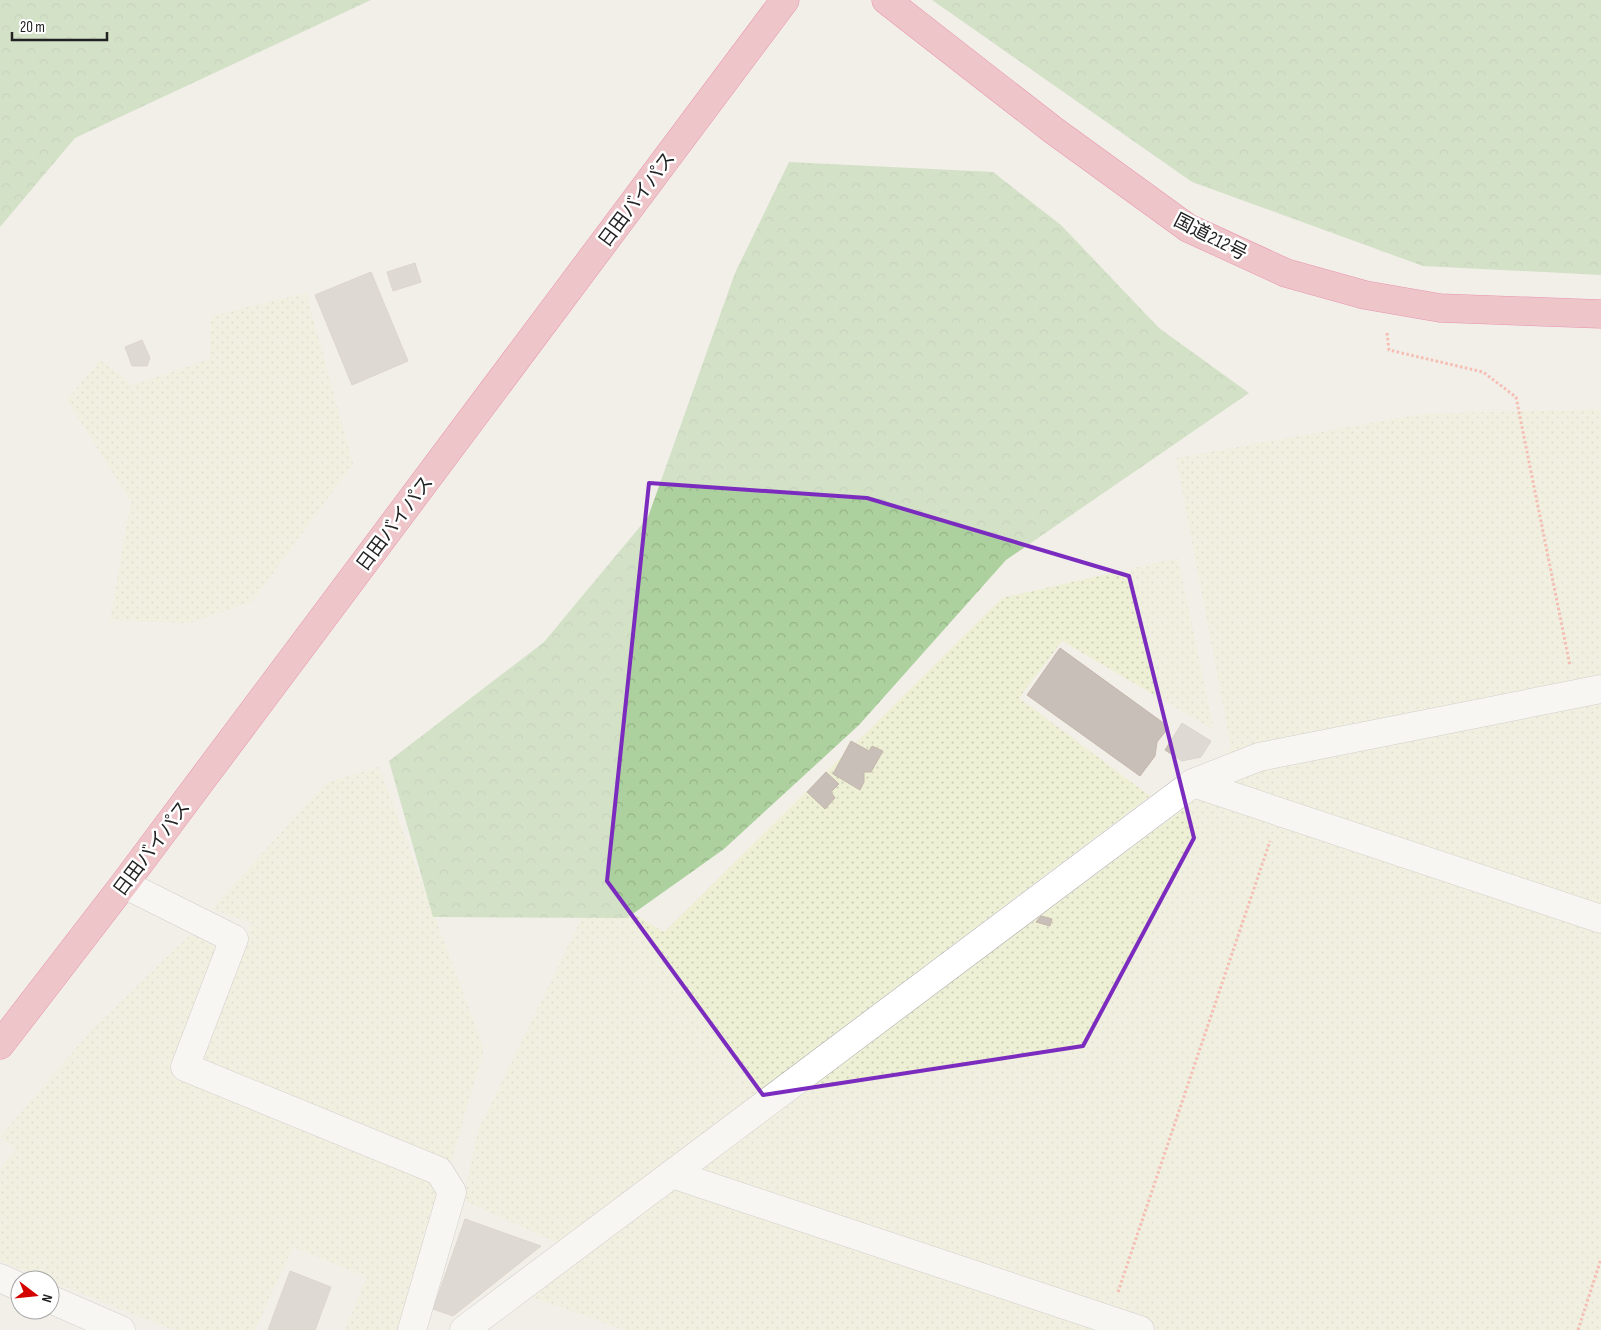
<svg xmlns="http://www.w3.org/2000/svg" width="1601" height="1330" viewBox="0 0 1601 1330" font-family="'Sofia Sans Condensed','Noto Sans JP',sans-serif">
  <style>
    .farmland { fill: url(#farmland-dots) }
    .forest { fill: url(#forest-crowns) }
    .building { fill: #c7bfb8; stroke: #c4b6ab }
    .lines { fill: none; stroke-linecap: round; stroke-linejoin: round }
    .street-casing { stroke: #a9a9a9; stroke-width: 29 }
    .highway-casing { stroke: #dc2a67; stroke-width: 29 }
    .path { stroke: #fa8072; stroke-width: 3; stroke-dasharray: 2.5 2.5; stroke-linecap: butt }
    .street { stroke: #fff; stroke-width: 28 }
    .highway { stroke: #e892a2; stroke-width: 28 }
    .marked { fill: none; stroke: #7b2cbf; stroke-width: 4; stroke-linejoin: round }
    .labels { text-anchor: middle; stroke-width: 5; stroke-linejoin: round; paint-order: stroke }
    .street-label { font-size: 19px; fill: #222; stroke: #fff }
  </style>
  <defs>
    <pattern id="farmland-dots" width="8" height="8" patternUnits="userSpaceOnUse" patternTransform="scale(1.25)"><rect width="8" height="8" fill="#eef0d5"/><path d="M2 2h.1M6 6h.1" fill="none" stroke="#ccceb7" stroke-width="1.8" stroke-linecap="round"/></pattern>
    <pattern id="forest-crowns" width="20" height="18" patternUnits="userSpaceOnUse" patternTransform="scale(1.25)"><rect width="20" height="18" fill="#add19e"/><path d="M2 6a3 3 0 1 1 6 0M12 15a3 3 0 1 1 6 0" fill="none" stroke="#95b388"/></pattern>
  </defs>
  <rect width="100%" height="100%" fill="#f2efe9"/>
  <g class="farmland">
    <polygon points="306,293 353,464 252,602 190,623 110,620 131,502 67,400 100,360 133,385 210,359 211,316"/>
    <polygon points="1601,409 1601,1330 624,1330 529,1296 1189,805 1231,747 1176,458 1421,414"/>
    <polygon points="1178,558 1214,730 1062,641 1019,698 1150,796 558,1243 463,1200 478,1131 595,891 664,932 1002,598"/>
    <polygon points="379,767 484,1049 451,1163 196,1060 252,923 212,909 326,783"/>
    <polygon points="195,930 226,943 178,1074 431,1174 447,1195 407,1330 345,1330 367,1277 293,1247 255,1330 173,1330 0,1261 0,1170 16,1149 0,1137 91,1031"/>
  </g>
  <g class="forest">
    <polygon points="0,0 371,0 75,138 0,227"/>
    <polygon points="932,0 1601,0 1601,275 1423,266 1192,182"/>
    <polygon points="789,162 993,172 1061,225 1159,328 1249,393 1006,560 859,725 724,849 627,918 433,917 389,761 544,642 648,517 735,273"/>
  </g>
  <g class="building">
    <polygon points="415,263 421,282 393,291 387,272"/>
    <polygon points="371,272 408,361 352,385 315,295"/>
    <polygon points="142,340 150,358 147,366 132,366 125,347"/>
    <polygon points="1060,648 1169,727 1157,742 1155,756 1140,776 1027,695"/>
    <polygon points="1182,723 1211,741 1201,757 1182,761 1165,750"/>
    <polygon points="851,741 869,751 872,746 883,751 871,772 864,772 864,782 860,790 833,774"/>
    <polygon points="826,772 839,784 831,792 835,798 825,809 807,792"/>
    <polygon points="1041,916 1052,919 1050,926 1036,922"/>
    <polygon points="465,1219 541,1246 453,1316 433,1309"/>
    <polygon points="290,1271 331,1287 315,1330 268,1330"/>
  </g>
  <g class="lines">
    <defs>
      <g id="street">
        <polyline points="1193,783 1601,919"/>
        <polyline points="124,884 234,939 185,1067 439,1171 452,1192 412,1330"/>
        <polyline points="672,1174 1140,1330"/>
        <polyline points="0,1278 20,1287"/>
        <polyline points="50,1299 121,1330"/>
        <polyline points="464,1330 1193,783 1259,757 1601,689"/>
      </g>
      <g id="highway">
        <polyline points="886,0 1053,130 1188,228 1286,273 1365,295 1440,308 1601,314"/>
        <polyline points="0,1045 124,884 785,0"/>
      </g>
    </defs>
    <use href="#street" class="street-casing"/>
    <use href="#highway" class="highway-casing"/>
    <g class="path">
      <polyline points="1387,333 1389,350 1483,372 1516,397 1570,666"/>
      <polyline points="1118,1292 1270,841"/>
      <polyline points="1578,1330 1601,1259"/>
    </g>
    <use href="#street" class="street"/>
    <use href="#highway" class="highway"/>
  </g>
  <path d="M0 0H1601V1330H0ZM649,483L867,498L1129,576L1194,838L1083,1046L763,1095L607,881Z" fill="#f2efe9" fill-opacity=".55" fill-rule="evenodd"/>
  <path class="marked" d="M649,483L867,498L1129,576L1194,838L1083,1046L763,1095L607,881Z"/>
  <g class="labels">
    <g class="street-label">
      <text transform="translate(636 199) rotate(-53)" y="7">日田バイパス</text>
      <text transform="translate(1211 236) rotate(27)" y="7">国道212号</text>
      <text transform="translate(394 523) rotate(-53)" y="7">日田バイパス</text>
      <text transform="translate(151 848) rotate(-53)" y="7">日田バイパス</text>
    </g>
  </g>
  <g transform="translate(35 1295) rotate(106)"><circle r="24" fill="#ffffff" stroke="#a7a7a7"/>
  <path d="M0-4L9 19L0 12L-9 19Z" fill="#d40000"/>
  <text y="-8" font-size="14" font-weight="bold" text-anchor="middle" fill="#222222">N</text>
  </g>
  <path d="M12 32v8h95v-8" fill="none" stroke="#222222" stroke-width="2.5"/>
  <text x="20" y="32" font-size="15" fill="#222222" stroke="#ffffff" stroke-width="4" paint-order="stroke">20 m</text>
</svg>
